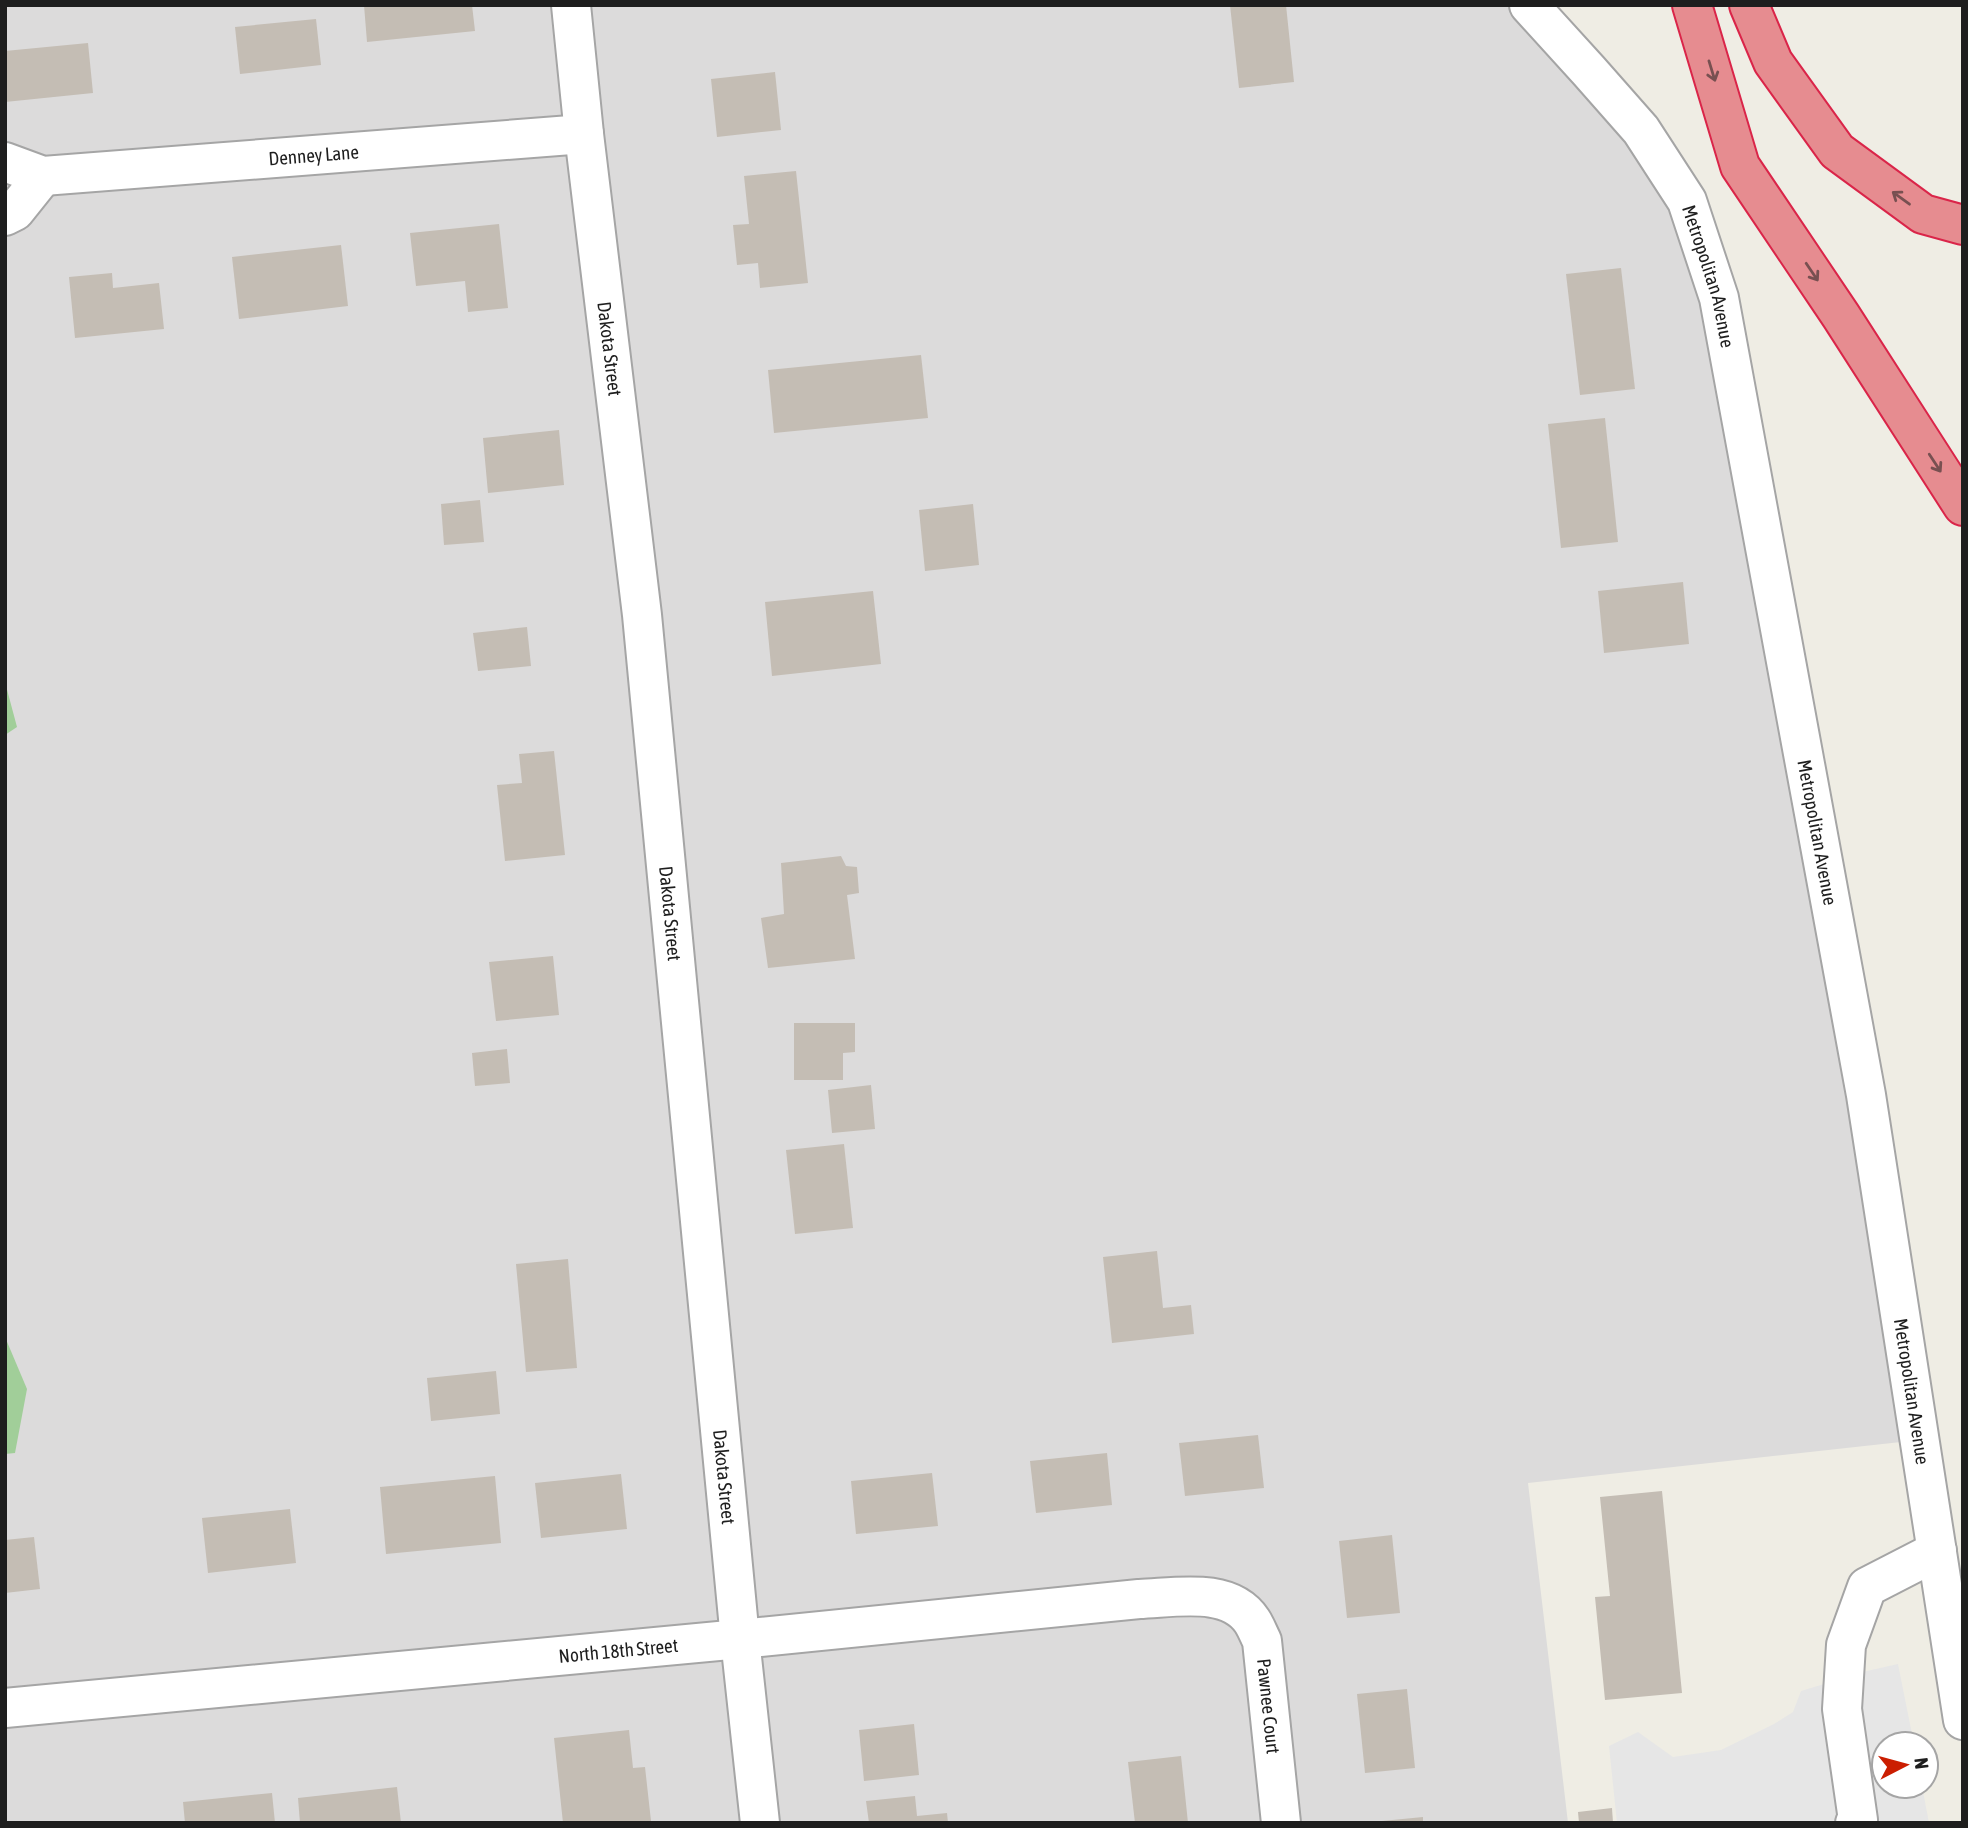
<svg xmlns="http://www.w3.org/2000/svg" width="1968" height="1828" viewBox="0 0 1968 1828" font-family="'Asap Condensed',sans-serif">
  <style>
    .residential { fill: #dcdbdb }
    .forest { fill: #a1ce99 }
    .parking { fill: #e6e6e6 }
    .building { fill: #c4bdb4 }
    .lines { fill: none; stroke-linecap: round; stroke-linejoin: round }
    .minor-casing { stroke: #a5a5a5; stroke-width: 42 }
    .highway-casing { stroke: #da2549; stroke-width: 42 }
    .minor { stroke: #fff; stroke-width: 38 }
    .highway { stroke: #e68c90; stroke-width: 38 }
    .oneway { stroke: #785051 }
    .labels { text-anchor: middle; stroke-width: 7; stroke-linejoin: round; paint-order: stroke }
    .street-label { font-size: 19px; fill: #1e1e1e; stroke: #fff }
  </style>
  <rect width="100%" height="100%" fill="#efede4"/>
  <polygon class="residential" points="5,5 1529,5 1687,201 1919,1440 1528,1483 1568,1823 5,1823"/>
  <g class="forest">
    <polygon points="5,682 17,727 5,735"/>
    <polygon points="5,1337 27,1389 15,1453 5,1454"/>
  </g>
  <polygon class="parking" points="1898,1664 1914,1744 1884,1744 1884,1786 1922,1786 1929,1823 1617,1823 1609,1746 1638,1732 1673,1757 1721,1750 1774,1724 1793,1712 1801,1691 1867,1671"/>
  <g class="building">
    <polygon points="364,5 472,5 475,31 367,42"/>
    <polygon points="1230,5 1286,5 1294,82 1239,88"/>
    <polygon points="316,19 321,65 240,74 235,27"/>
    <polygon points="88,43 93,93 5,102 5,51"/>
    <polygon points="775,72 781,130 717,137 711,79"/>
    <polygon points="796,171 808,283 760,288 758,263 737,265 733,225 749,224 744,176"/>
    <polygon points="499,224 508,308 468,312 465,281 416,286 410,233"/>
    <polygon points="341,245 348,306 239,319 232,257"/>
    <polygon points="1621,268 1635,389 1580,395 1566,274"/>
    <polygon points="112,273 113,288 159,283 164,329 75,338 69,277"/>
    <polygon points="921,355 928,418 774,433 768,370"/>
    <polygon points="1605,418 1618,542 1561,548 1548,424"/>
    <polygon points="559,430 564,485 488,493 483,438"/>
    <polygon points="480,500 484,542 444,545 441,504"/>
    <polygon points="973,504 979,565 925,571 919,510"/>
    <polygon points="1683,582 1689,644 1604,653 1598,591"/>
    <polygon points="873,591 881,664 772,676 765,602"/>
    <polygon points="527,627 531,666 478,671 473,633"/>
    <polygon points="554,751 565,855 505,861 497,785 522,783 519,754"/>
    <polygon points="841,856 846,866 857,867 859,893 847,895 855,959 768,968 761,918 784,914 781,863"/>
    <polygon points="553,956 559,1015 496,1021 489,962"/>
    <polygon points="794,1023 855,1023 855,1052 843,1053 843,1080 794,1080"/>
    <polygon points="507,1049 510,1083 475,1086 472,1053"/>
    <polygon points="871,1085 875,1129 832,1133 828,1090"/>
    <polygon points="844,1144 853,1228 795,1234 786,1150"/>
    <polygon points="1157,1251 1163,1308 1191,1305 1194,1334 1112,1343 1103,1257"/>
    <polygon points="568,1259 577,1368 526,1372 516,1264"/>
    <polygon points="496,1371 500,1414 431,1421 427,1378"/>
    <polygon points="1258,1435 1264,1488 1185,1496 1179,1443"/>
    <polygon points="1107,1453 1112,1505 1036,1513 1030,1461"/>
    <polygon points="932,1473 938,1526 856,1534 851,1481"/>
    <polygon points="621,1474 627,1529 541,1538 535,1483"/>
    <polygon points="495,1476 501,1543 386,1554 380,1487"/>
    <polygon points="1662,1491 1682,1693 1605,1700 1595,1597 1610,1596 1600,1497"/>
    <polygon points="290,1509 296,1563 208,1573 202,1518"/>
    <polygon points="1392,1535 1400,1613 1347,1618 1339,1541"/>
    <polygon points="34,1537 40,1589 5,1593 5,1540"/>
    <polygon points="1407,1689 1415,1768 1365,1773 1357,1694"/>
    <polygon points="914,1724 919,1775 864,1781 859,1730"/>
    <polygon points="629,1730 633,1768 645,1767 651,1821 634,1823 563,1823 554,1738"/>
    <polygon points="1181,1756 1188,1823 1135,1823 1128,1762"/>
    <polygon points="397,1787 401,1823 300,1823 298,1798"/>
    <polygon points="272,1793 275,1823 185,1823 183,1802"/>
    <polygon points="915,1796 917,1816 947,1813 948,1823 869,1823 866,1801"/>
    <polygon points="1612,1808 1613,1823 1579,1823 1578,1812"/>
    <polygon points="1423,1817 1423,1823 1382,1823 1382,1821"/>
  </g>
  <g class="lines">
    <defs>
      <g id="minor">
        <path id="s1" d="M571,5L584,134L642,615L740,1639L760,1823"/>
        <path id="s2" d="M1529,5L1589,71L1641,130L1687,201L1719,298L1866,1095L1963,1720"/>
        <path id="s3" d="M5,162L43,176L584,134"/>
        <polyline points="5,216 15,211 43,176"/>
        <path id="s4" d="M5,1708L740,1639L1139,1599C1174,1598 1229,1586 1252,1621C1256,1627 1259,1635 1262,1641L1281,1823"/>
        <polyline points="1855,1823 1858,1820 1842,1709 1846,1645 1867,1587 1937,1551"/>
      </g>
      <g id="highway">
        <polyline points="1692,5 1740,166 1841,316 1963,506"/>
        <polyline points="1749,5 1773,62 1837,151 1923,214 1963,225"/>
      </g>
    </defs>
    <use href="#minor" class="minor-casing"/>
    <use href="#highway" class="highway-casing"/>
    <use href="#minor" class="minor"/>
    <use href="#highway" class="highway"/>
  </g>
  <defs><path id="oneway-shaft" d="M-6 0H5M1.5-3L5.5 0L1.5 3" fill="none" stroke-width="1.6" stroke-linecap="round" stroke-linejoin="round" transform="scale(1.75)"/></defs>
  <g class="oneway">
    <use href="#oneway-shaft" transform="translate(1712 71) rotate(73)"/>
    <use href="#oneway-shaft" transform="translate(1901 198) rotate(-144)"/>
    <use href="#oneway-shaft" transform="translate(1812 272) rotate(56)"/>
    <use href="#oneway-shaft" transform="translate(1935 463) rotate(57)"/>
  </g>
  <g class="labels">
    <g class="street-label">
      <text dy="7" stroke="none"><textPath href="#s3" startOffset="312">Denney Lane</textPath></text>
      <text dy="7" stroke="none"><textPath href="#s2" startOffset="331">Metropolitan Avenue</textPath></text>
      <text dy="7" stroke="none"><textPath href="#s1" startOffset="346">Dakota Street</textPath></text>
      <text dy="7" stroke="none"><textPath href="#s2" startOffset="898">Metropolitan Avenue</textPath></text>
      <text dy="7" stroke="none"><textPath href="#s1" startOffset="914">Dakota Street</textPath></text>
      <text dy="7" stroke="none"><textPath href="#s2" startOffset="1465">Metropolitan Avenue</textPath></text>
      <text dy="7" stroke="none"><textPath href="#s1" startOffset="1480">Dakota Street</textPath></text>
      <text dy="7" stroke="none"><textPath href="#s4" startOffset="616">North 18th Street</textPath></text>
      <text dy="7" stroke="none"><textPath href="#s4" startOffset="1348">Pawnee Court</textPath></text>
    </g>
  </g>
  <rect width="1968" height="1828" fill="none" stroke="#1e1e1e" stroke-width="14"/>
  <g transform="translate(1905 1765) rotate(84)"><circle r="33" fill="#ffffff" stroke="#a5a5a5" stroke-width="2"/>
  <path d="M0-5L12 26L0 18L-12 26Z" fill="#cb1e01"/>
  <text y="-10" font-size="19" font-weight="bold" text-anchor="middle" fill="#1e1e1e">N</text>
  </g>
</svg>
